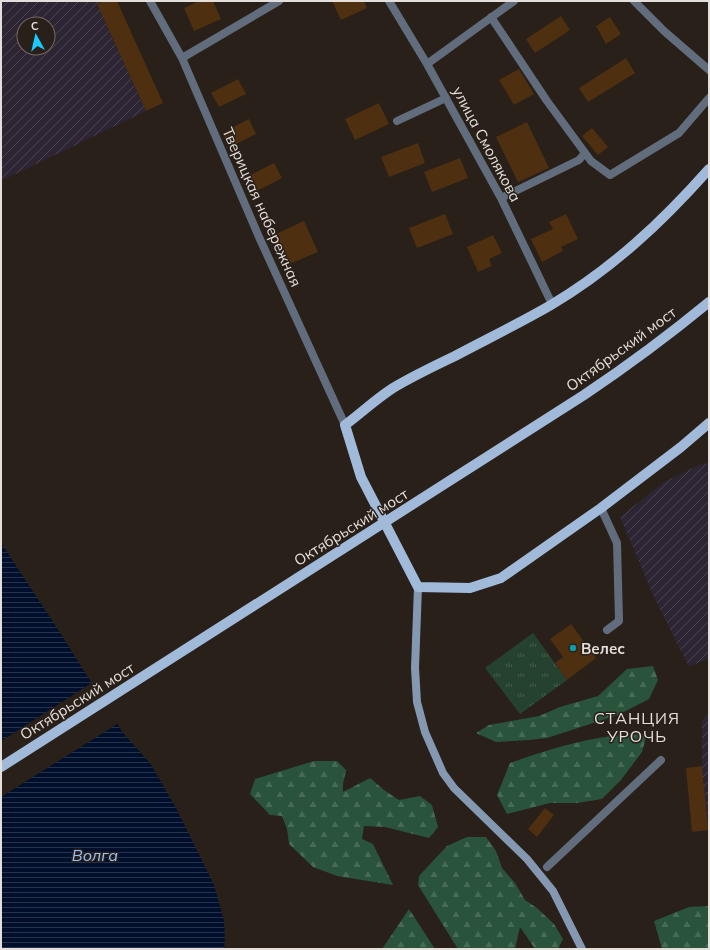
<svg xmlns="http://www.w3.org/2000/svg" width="710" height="950" font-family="Mulish,sans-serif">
<defs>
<pattern id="industrial-furrows" width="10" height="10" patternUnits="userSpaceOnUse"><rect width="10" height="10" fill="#2e2534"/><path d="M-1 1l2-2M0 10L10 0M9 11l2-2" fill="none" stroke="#4c4451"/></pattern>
<pattern id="forest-firs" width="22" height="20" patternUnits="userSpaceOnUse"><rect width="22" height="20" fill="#29533a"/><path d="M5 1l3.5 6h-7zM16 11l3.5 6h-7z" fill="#486b56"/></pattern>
<pattern id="park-tufts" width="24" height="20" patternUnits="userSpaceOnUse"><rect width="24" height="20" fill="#254230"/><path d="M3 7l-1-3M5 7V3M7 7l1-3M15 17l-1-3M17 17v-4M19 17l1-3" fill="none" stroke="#445d4d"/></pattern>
<pattern id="water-rules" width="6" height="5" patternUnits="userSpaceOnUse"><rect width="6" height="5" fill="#000f2b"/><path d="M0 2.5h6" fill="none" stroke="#253249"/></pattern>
</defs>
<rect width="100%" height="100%" fill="#282019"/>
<path fill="url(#industrial-furrows)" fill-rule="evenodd" d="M1,1h102l-6,3 49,107 -145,70zM24,24h24v24h-24z
M709,463v195l-20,9 -36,-72 -33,-78 44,-35 35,-17z
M709,713v118l-1,-1 -6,-64v-46z"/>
<path fill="url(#forest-firs)" d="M653,666l5,14 -9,19 -31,16 -71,23 -17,2 -34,2 -20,-9 13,-8 50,-9 21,-9 38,-11 29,-27z
M647,734l-5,18 -21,28 -19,19 -25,4h-27l-43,11 -10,-19 13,-32c34,-12 68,-23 103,-27 11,-2 23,-1 34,-2z
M314,761h23l9,9 -3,14v8l27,-14 14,12 15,10 21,-4 12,9 6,22 -9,11 -44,-11 -21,-1 -2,13 11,5 20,41 -56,-9 -24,-9 -24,-23 -2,-15 -5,-13 -12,-1 -20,-21 5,-15z
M467,837h19l10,14 6,17 13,15 10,17 12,8 17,16 9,15 -5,10h-23l-15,-22 -5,22h-57l-40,-64 1,-9 28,-30z
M709,906v43h-47l-8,-28 35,-14z
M409,909l26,40h-53z"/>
<path fill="url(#park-tufts)" d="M533,633l34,47 -47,34 -35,-46z"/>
<path fill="url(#water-rules)" d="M1,543l58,88 64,102 27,30 26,45 38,77 10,36 1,17 -1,11h-223z"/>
<path fill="#282019" d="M93,682l26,41 -118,74v-56z"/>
<path fill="#4e2f10" d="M103,1h14l46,102 -17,8 -49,-107z
M199,1h14l8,18 -27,12 -10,-23z
M332,1h32l3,7 -26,12z
M561,16l9,14 -35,23 -9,-14z
M610,17l11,17 -15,10 -10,-18z
M626,58l9,15 -47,29 -9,-14z
M519,69l15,25 -20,11 -15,-25z
M238,79l8,15 -27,13 -8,-14z
M379,103l10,21 -34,16 -10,-21z
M249,119l7,15 -26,13 -8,-14z
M527,122l22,46 -31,14 -22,-45z
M592,128l16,19 -10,8 -16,-19z
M418,143l7,20 -36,14 -8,-20z
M460,158l8,20 -36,14 -8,-20z
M274,163l8,15 -27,14 -8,-15z
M445,214l8,20 -36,14 -8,-20z
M566,214l12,25 -17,8 2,4 -21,11 -11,-23 22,-10 -4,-7z
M304,221l14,31 -31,13 -13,-30z
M493,235l9,18 -13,6 3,7 -14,6 -11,-25z
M571,624l25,34 -29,22 -12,-17 8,-6 -13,-18z
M702,766l6,64 -16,2 -6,-64z
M545,808l9,7 -17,22 -9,-8z"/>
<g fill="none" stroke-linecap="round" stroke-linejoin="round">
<path stroke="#616d7d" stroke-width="8" d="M397,121l49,-23
M601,508l16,35 2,78 -12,9
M547,867l114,-107"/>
<path stroke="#616d7d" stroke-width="8" d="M150,1l32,57 77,179 86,188
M389,1l38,63 74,134 51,106
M634,1l30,30 45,39
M491,17l56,84 44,60 19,14 69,-42 30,-35
M182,58l97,-57
M427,64l87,-63
M501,198l78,-38 6,-7"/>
<path stroke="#8598b1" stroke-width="8" d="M418,587l-3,81 2,34 8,30 18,41 11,15 73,71 26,32 29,58"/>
<path stroke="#a1bada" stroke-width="10" d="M709,169c-47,53 -96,99 -158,136 -31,18 -64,34 -96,51 -21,10 -42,20 -62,32 -17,11 -32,25 -48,37l16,52 57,110 52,1 31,-10 100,-70 80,-61 28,-24
M1,767l583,-372c43,-29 85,-60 125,-93"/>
</g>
<circle fill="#0f9aa8" stroke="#282019" stroke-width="1.5" cx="573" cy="648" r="4"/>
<g text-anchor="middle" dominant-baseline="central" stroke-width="3" stroke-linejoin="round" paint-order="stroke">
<g font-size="15" fill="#e4dfda" stroke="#282019">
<text transform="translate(487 144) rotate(62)">улица Смолякова</text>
<text transform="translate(262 207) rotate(66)">Тверицкая набережная</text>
<text transform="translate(621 349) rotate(-36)">Октябрьский мост</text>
<text transform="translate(351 527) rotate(-32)">Октябрьский мост</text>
<text transform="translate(77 701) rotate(-32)">Октябрьский мост</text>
</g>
<g font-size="15" font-weight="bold" fill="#e4dfda" stroke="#282019" text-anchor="start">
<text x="581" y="648">Велес</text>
</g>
<g font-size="16" letter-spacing="1" fill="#e4dfda" stroke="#282019">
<text x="637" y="718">СТАНЦИЯ<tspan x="637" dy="18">УРОЧЬ</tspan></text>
</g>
<g font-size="16" font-style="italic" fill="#9ac1fa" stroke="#282019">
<text x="95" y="855">Волга</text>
</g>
</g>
<rect width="710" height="950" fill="none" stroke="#e4dfda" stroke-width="4"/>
<g transform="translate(36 36) rotate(352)"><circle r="19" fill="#282019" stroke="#736c66"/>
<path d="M0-3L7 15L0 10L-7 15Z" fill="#1bcafc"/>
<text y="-6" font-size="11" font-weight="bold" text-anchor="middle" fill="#e4dfda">С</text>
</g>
</svg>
